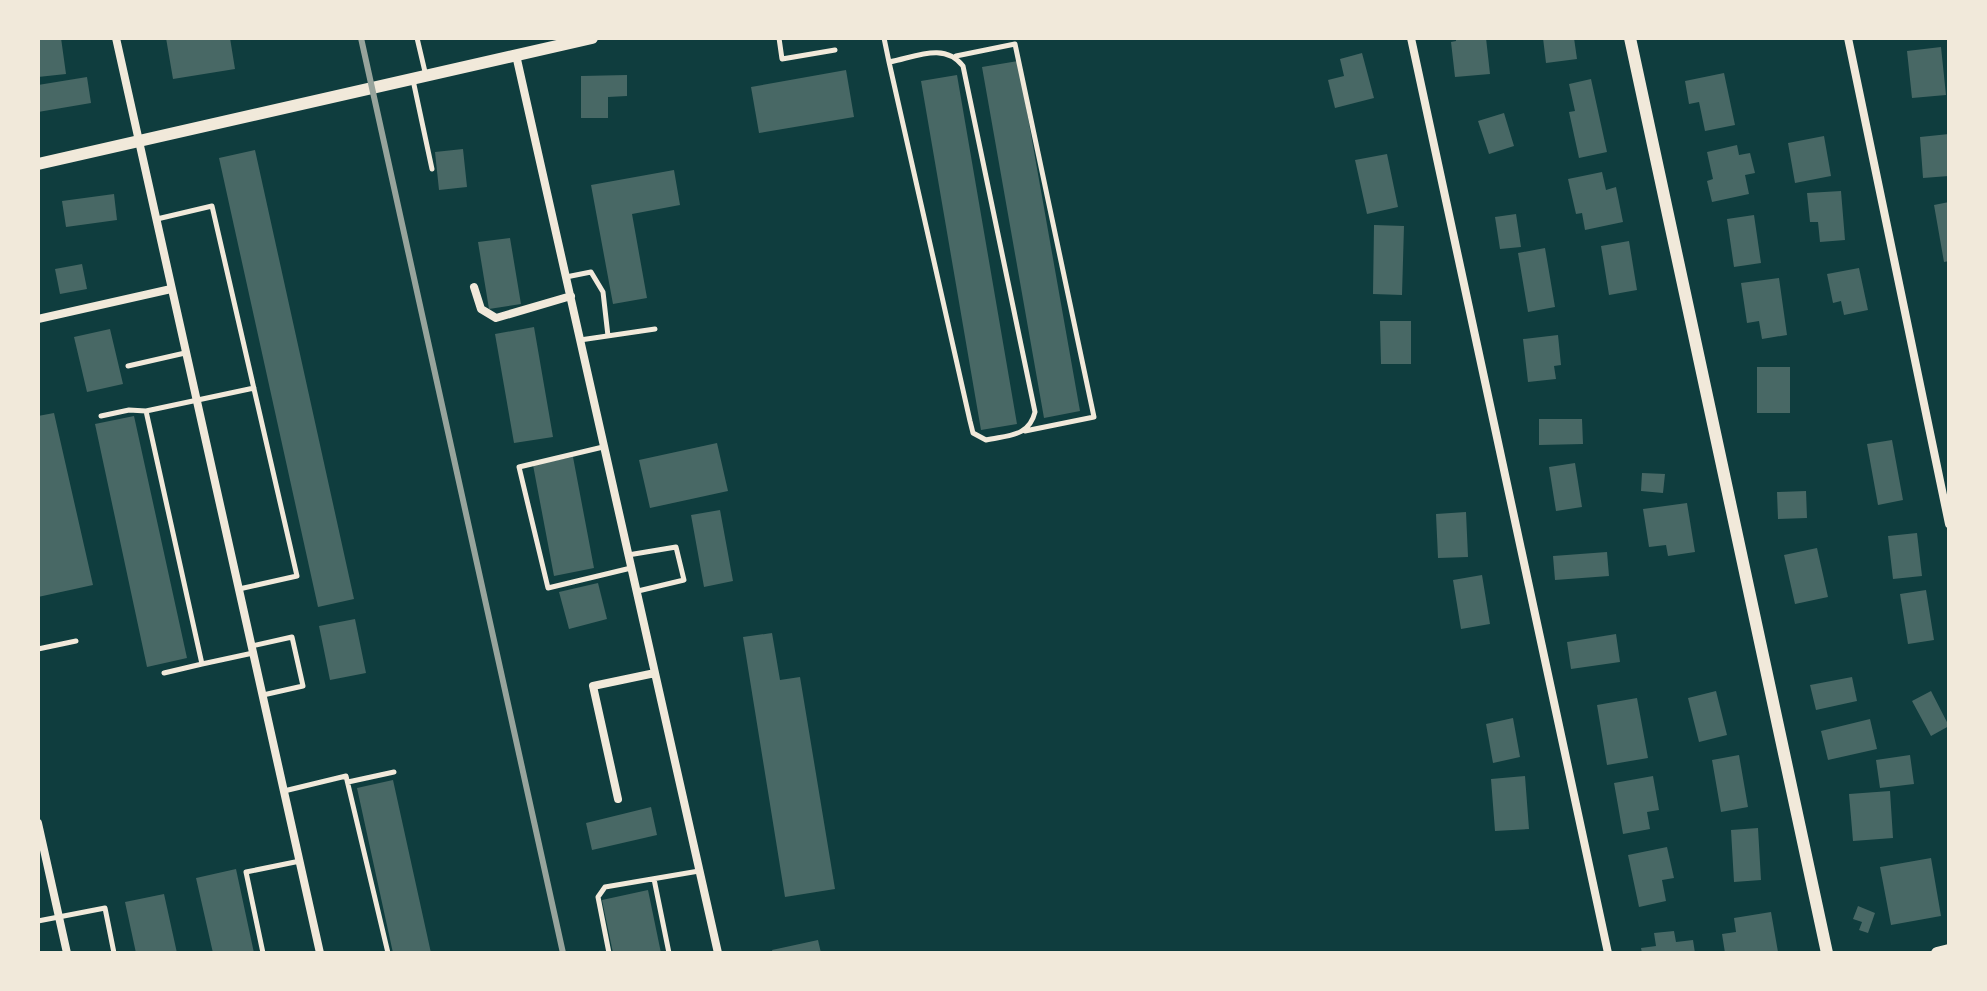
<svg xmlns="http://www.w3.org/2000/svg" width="1987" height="991" font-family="'Crimson Pro',serif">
<rect width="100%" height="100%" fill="#0f3d3e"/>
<path fill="#486865" d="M38,38h23l5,36 -28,3z
M166,38h64l5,31 -62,10z
M1456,38h30l4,36 -35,3 -4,-35 5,-1z
M1543,38h31l3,21 -31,4z
M1941,47l5,48 -34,3 -5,-47z
M1362,53l12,45 -39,10 -7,-28 16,-4 -4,-17z
M1018,61l62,350 -36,7 -62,-351z
M846,70l8,47 -95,16 -8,-46z
M1724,73l11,52 -30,6 -6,-29 -10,2 -4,-23z
M627,75v21l-19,1v21h-27v-42z
M957,75l60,349 -36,6 -60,-349z
M87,77l4,26 -53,9v-27z
M1591,79l16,73 -28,6 -10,-46 6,-1 -6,-27z
M1504,113l10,33 -25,8 -11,-33z
M1949,134v42l-26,2 -3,-41z
M1824,136l7,40 -36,7 -7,-40z
M1737,145l2,10 11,-2 5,20 -10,2 4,19 -37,8 -5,-21 6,-2 -6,-27z
M463,149l4,38 -28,3 -4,-38z
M255,150l99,449 -36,8 -99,-449z
M1387,154l11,53 -31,7 -12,-54z
M674,170l6,35 -48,9 15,84 -34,6 -22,-119z
M1602,172l4,18 10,-3 7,35 -38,8 -3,-17 -6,1 -8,-35z
M1841,191l4,49 -25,2 -2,-20h-8l-3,-29z
M114,194l3,26 -51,7 -4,-26z
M1949,202v59l-5,1 -10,-57z
M1516,214l5,33 -21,2 -5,-32z
M1754,215l7,48 -27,4 -7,-48z
M1374,225l30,1 -2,69 -29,-1z
M510,238l11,66 -32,5 -11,-67z
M1629,241l8,49 -28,5 -8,-49z
M1545,248l10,59 -27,5 -10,-59z
M82,264l5,25 -27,5 -5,-25z
M1859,268l9,42 -24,5 -3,-14 -8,2 -6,-29z
M1779,278l8,57 -25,4 -3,-18 -12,2 -6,-40z
M1380,321h31v43h-30z
M534,327l19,110 -39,6 -19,-109z
M110,329l13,55 -36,8 -13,-55z
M1558,335l3,30 -7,1 2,13 -28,3 -5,-43z
M1757,367h33v46h-33z
M54,413l39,172 -55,12v-181z
M134,416l53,242 -40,9 -52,-243z
M1539,419h43l1,25 -44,1z
M1892,440l11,60 -25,5 -11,-61z
M717,443l11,48 -78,17 -11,-48z
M573,457l21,111 -40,8 -21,-111z
M1575,463l7,44 -26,4 -7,-44z
M1642,473l23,1 -2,19 -22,-2z
M1806,491l1,27 -29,1 -1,-27z
M1687,503l8,49 -27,4 -2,-11 -17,2 -6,-38z
M720,510l13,71 -29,6 -13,-72z
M1466,512l2,45 -30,1 -2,-44z
M1917,533l5,43 -29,3 -5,-43z
M1817,548l11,49 -33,7 -11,-49z
M1607,552l2,24 -54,4 -2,-24z
M1482,575l8,49 -29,5 -8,-49z
M598,583l9,36 -38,10 -10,-37z
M1926,590l8,50 -26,4 -8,-50z
M355,619l11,54 -36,7 -11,-54z
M772,633l8,47 20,-3 35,212 -50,8 -42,-260z
M1616,634l4,28 -49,7 -4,-27z
M1852,677l5,24 -41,9 -6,-25z
M1716,691l11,44 -28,7 -11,-44z
M1931,691l18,35 -18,10 -19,-35z
M1637,698l11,60 -41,7 -10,-60z
M1513,718l7,39 -27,6 -7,-39z
M1870,719l7,30 -49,11 -7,-29z
M1739,755l9,52 -27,5 -9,-52z
M1910,755l4,29 -34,4 -4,-28z
M1525,776l4,53 -34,2 -4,-52z
M1653,776l6,34 -12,2 3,17 -27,5 -9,-51z
M393,780l38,173h-38l-36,-165z
M1890,791l3,47 -40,3 -4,-47z
M651,807l6,28 -65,15 -6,-27z
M1758,828l3,52 -27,2 -3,-52z
M1667,847l7,31 -12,2 4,21 -27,6 -11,-52z
M1931,858l10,58 -50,9 -11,-58z
M236,869l18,84h-41l-17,-75z
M648,890l13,63h-48l-11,-53z
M164,894l13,59h-41l-11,-51z
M1858,906l17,7 -7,20 -9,-3 3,-8 -9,-3z
M1771,912l7,40 -53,1 -3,-19 14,-2 -2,-14z
M1674,931l2,11 17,-2 2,13h-53l-1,-5 15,-2 -2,-13z
M818,940l3,13h-48l-1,-3z"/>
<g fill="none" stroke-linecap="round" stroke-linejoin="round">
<path stroke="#f1e9da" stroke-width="5" d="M417,38l9,38
M779,38l3,21 53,-9
M884,38l5,24 81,359 3,12 13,7c22,-5 43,-3 49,-28l-72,-346c-19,-24 -47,-9 -74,-4
M956,56l59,-12 79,373 -69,14
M413,80l19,89
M157,219l55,-13 85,370 -58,13
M566,277l25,-5 12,20 5,44
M580,340l75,-11
M128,366l57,-13
M101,416l28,-6 17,1
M603,447l-84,20 29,121 83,-20
M628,555l48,-8 8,33 -46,11
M252,646l40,-9 11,49 -40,9
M38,649l38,-8
M253,653l-51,11 -56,-253 108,-23
M164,673l38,-9
M348,782l46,-10
M284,791l62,-15 42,177
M654,879l15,74
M38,921l67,-13 9,45
M263,953l-17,-81 54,-11
M609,953l-11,-56 7,-10 94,-16"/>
<path stroke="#f1e9da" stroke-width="8" d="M116,38l204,915
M1411,38l197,915
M1848,38l101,486
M516,55l202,898
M474,287l7,22 15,9 75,-22
M38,319l133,-30
M618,799l-25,-113 62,-13
M38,823l29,130"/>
<path stroke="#f1e9da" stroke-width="12" d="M1630,38l197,915
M38,164l554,-126
M1937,953l12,-3"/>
<path stroke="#97a49c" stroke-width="6" d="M361,38l202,915"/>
</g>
<rect width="1987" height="991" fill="none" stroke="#f1e9da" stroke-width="80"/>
</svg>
